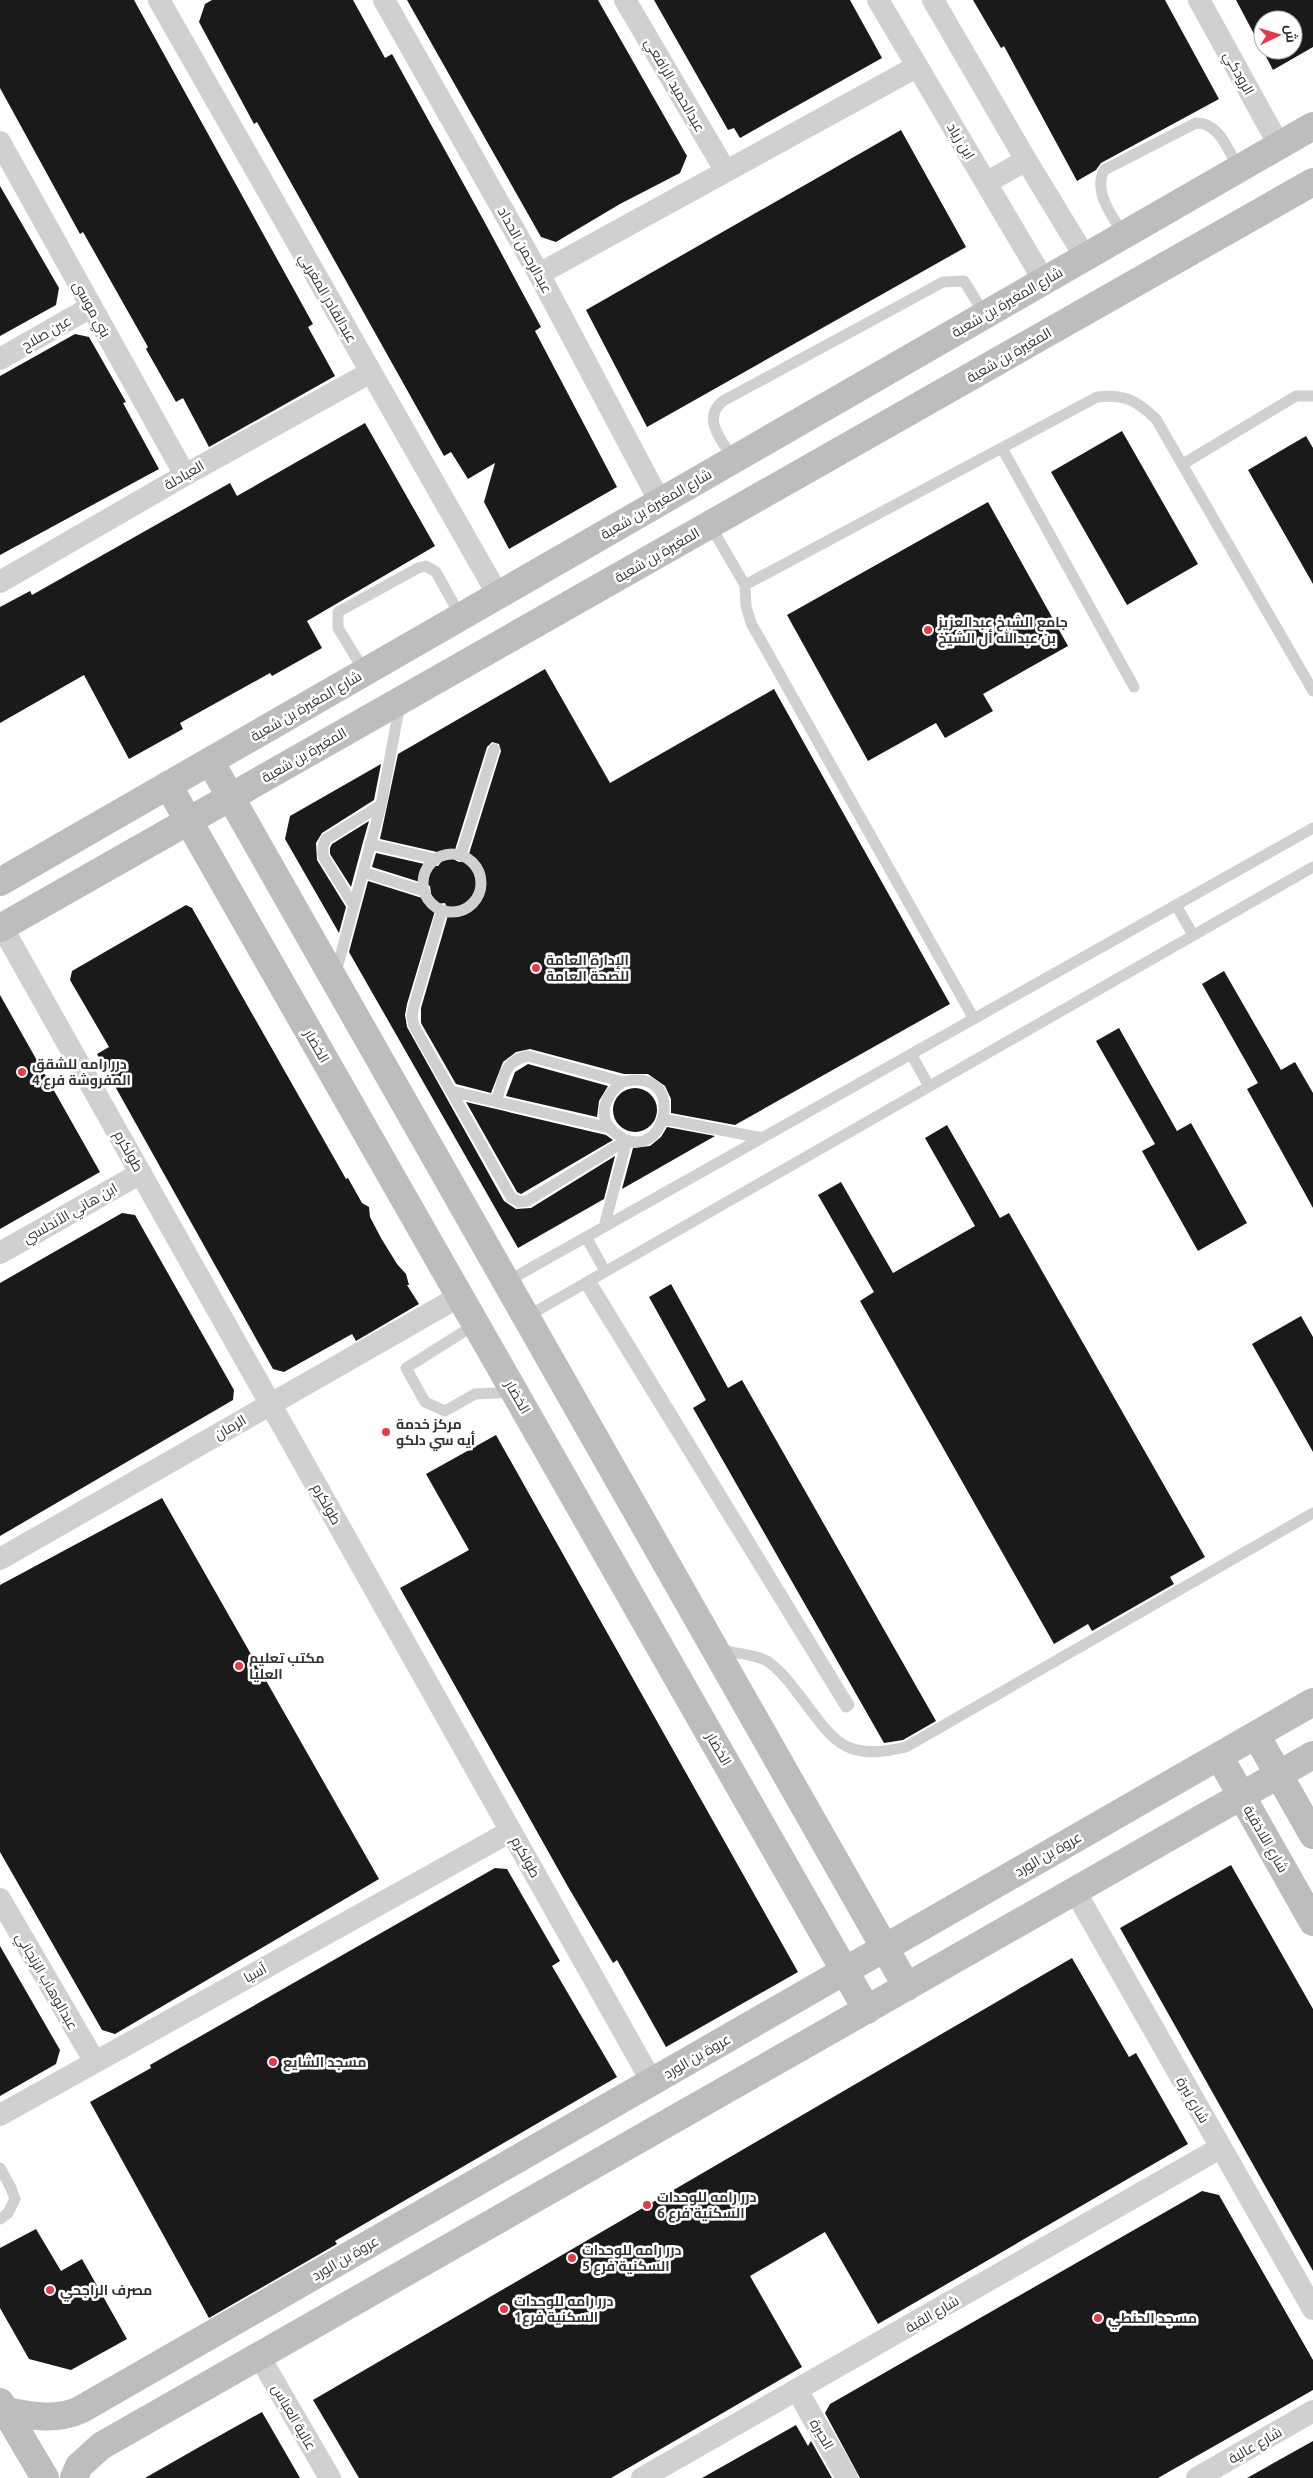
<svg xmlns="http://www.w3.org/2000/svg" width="1313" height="2478" font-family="Ubuntu,Cairo,sans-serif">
<rect width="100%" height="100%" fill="#fff"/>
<path fill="#1a1a1a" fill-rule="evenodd" d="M0,0h134l179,324 -5,3 27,49 -126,71 -26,-49 -7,4 -30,-53 2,-2 -65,-115 -3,2 -80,-146z
M212,0h141l32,58 7,-4 92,167 57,106 -6,4 82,156 -108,62 -25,-47 11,-39 -27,16 -17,-27 -7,4 -187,-334 -3,2 -55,-102 6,-18z
M407,0h191l89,156 -7,17 -60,31 -64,38 -15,-5z
M654,0h196l32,58 -142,80 -6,-10 -6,2z
M973,0h192l54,99 -118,64 -5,7 -19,11 -73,-135 -3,2z
M1236,0h77v47l-40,23zM1263,20h30v30h-30z
M901,130l65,117 -319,180 -61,-117z
M0,186l59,102 -3,17 -56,31z
M75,334l14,3 37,65 -3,1 36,66 -159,86v-179z
M365,423l70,123 -128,75 15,27 -50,28 -2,-3 -90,50 3,6 -54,30 -45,-84 -84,48v-116l30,-16 2,4 198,-112 7,13z
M1122,431l76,133 -71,41 -76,-133z
M1306,436l7,12v136l-65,-114z
M988,502l80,144 -85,48 10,17 -48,27 -9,-15 -68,38 -81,-146z
M545,669l65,114 164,-94 176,315 -215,121 -64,-12v-14l-6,-13 -17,-12h-24l-94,-25 -14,3 -13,10 -12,31 -35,-9 -35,-61v-15l28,-96 -4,-9 -8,1 -30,100 -2,11 2,12 97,174 12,8 15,-1 84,-52 -11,43 -86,49 -169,-296 19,-71 54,17 7,-1 2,-4 -1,-7 -4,-2 -54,-17 4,-14 57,13h5l4,-5v-5l-5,-4 -57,-13 18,-85zM492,742l7,2 2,7 -33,106 -2,4 -7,1 -4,-2 -1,-7 33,-106z
M381,764l-7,36 -52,33 -6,10 1,17 29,47 -7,26 -54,-94 5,-23z
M369,821l-6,21 -12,45 -21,-33v-6l2,-4z
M186,905l6,3 154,271 2,-1 14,25 7,4 1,10 11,21 16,26 9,10 3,11h-2l12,19 -63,37 -4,-7 -68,38 -11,-3 -176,-315 12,-7 -39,-67 2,-9z
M1224,971l57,99 14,-8 18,31v115l-66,-119 11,-6 -56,-99z
M0,995l100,177 -100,57z
M1119,1028l58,103 14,-8 56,100 -49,28 -56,-100 13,-7 -59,-103z
M528,1064l80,22 -9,15 -2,16 -91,-21 9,-24z
M613 1110a22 22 0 1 1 44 0a22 22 0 1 1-44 0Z
M466,1102l140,33 7,5 -92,54 -4,-2z
M947,1125l53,93 9,-5 196,344 -35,20 4,7 -82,47 -4,-7 -34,20 -194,-343 14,-9 -56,-97 23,-13 52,91 82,-47 -50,-88z
M667,1127l48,9 -93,53 11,-41 17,-2 11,-9z
M122,1213l13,2 99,175 -1,10 -233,136v-253z
M671,1284l57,104 14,-8 194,341 -33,19 -19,3 -191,-335 13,-8 -57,-103z
M1301,1316l12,21v115l-61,-108z
M496,1435l302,537 -132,75 -49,-87 -4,3 -46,-78 -167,-297 69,-38 -43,-76z
M162,1498l217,381 -264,155 -13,-4 -102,-178v-267z
M1231,1865l82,144v262l-193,-343z
M495,1868l12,1 53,92 -8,5 65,111 -282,164 2,3 -128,74 -119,-216 61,-34 -1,-3z
M0,1946l60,104 -4,14 -56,32z
M1072,1958l57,99 7,-4 52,91 -310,180 -53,-92 -75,44 52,91 -191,111h-252l-46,-78z
M1202,2191l17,4 94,165v30l-155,88h-298l-35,-65 5,-9z
M36,2229l25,42 21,-12 45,80 -56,31 -42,-11 -29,-51v-60z
M262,2412l38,66h-155l56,-32z
M796,2425l12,21 3,-5 21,37h-130z
M1313,2441v37h-66z"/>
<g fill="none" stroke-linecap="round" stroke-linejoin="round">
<path stroke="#d0d0d0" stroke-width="11" d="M1124,235c-12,-20 -31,-42 -20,-65l92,-47c23,-1 32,28 43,45
M1002,448l132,239
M734,459c-12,-17 -33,-41 -11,-58l220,-119 21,-1 21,34
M1183,464l113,-68h17
M710,525l35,60 352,-188c28,-3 39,3 59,22l157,272
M745,585l1,21 5,17 223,396
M365,672l-27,-44v-16l80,-44 8,-2 10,6 25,45
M370,844l65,15
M423 883a29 29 0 1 1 58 0a29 29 0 1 1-58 0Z
M461,855l33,-106
M363,872l61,19
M1176,905l17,30
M354,906l-31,-50v-10l3,-7 55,-34
M442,910l-28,96 -2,10 2,10 97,171 8,5 8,-1 100,-61
M335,976l46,-171 19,-101
M911,1054l18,32
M451,1091l159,37
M496,1102c8,-22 6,-41 32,-46l95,26c70,-18 40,96 -11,48 -16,-15 -5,-38 11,-48
M664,1119l98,19
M604,1227l23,-87
M586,1237l19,34
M506,1282l807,-454
M585,1283l261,424 3,-2 -259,-425
M526,1317l787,-450
M476,1324l-70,44 19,34 20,9 30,-17 38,-2
M719,1650c14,3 36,4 48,11 12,8 21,19 29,30 37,47 44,72 110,56l407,-234
M0,2168l11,20 4,11 -7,14 -8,6"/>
<path stroke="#d0d0d0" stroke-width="22" d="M159,0l339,595
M384,0l155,274 121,228
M625,0l100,170
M878,0l166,281
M933,0l93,160 59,97
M1199,0l80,145
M0,142l185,333
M986,183l40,-23
M539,274l377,-207
M0,359l91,-52
M0,582l185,-107 186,-103
M2,927l650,1155
M0,1253l141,-80
M0,1559l460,-263
M1075,1891l238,418
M0,1899l95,163
M0,2115l511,-284
M259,2356l71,122
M797,2390l50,88
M642,2478l578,-330
M1197,2478l116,-67"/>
<path stroke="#bdbdbd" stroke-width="28" d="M210,761l697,1226
M168,785l699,1225
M0,882l1313,-756
M0,928l1313,-746
M1256,1735l57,100
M1219,1756l94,166
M0,2402l45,76
M6,2411c26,5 49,10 74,-1l1233,-708
M74,2478l5,-12 22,-20 1212,-691"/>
</g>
<g fill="#e63946" stroke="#fff" stroke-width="2">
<circle cx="928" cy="630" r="5"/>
<circle cx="536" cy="968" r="5"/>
<circle cx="22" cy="1072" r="5"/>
<circle cx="386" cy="1432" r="5"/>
<circle cx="239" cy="1666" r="5"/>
<circle cx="273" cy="2062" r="5"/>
<circle cx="647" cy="2205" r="5"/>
<circle cx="572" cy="2258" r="5"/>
<circle cx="50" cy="2290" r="5"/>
<circle cx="504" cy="2309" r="5"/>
<circle cx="1098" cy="2318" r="5"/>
</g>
<g text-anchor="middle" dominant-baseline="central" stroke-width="5" stroke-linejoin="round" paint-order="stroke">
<g font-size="14" fill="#333" stroke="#fff">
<text transform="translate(1239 73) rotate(61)">الرودكي</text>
<text transform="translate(675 85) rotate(60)">عبدالحميد الرافعي</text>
<text transform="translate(961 141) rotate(59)">ابن زياد</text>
<text transform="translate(525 250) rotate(61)">عبدالرحمن الحداد</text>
<text transform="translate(328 298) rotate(60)">عبدالقادر المغربي</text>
<text transform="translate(1007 302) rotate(-30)">شارع المغيرة بن شعبة</text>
<text transform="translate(92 309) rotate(61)">بني موسى</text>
<text transform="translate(46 333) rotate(-30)">عين صلاح</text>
<text transform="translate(1009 355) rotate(-30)">المغيرة بن شعبة</text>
<text transform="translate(184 475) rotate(-30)">العبادلة</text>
<text transform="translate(656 504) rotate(-30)">شارع المغيرة بن شعبة</text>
<text transform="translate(657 555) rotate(-30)">المغيرة بن شعبة</text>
<text transform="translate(306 706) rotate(-30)">شارع المغيرة بن شعبة</text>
<text transform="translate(304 755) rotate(-30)">المغيرة بن شعبة</text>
<text transform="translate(317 1046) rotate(60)">الخضار</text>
<text transform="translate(129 1151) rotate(61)">طولكرم</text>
<text transform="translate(70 1213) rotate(-30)">ابن هاني الأندلسي</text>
<text transform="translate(518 1397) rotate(60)">الخضار</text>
<text transform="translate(230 1427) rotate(-30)">الرمان</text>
<text transform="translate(327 1504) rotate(61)">طولكرم</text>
<text transform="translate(719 1749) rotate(60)">الخضار</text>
<text transform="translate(1266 1839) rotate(60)">شارع اللاذقية</text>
<text transform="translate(1048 1854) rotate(-30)">عروة بن الورد</text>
<text transform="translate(526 1857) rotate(61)">طولكرم</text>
<text transform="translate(255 1973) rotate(-29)">آسيا</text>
<text transform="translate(47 1981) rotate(60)">عبدالوهاب الزنجاني</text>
<text transform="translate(697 2056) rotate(-30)">عروة بن الورد</text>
<text transform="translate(1193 2100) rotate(60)">شارع نبرة</text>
<text transform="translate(345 2258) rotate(-30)">عروة بن الورد</text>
<text transform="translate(932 2314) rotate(-30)">شارع القبة</text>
<text transform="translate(294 2417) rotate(60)">عالية العباس</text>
<text transform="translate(822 2434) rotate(60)">الحيرة</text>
<text transform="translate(1255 2445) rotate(-30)">شارع عالية</text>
</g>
<g font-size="14" font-weight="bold" fill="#333" stroke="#fff" text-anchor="start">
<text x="938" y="622">جامع الشيخ عبدالعزيز<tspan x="938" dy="16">بن عبدالله أل الشيخ</tspan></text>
<text x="546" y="960">الإدارة العامة<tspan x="546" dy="16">للصحة العامة</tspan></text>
<text x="32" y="1064">درر رامه للشقق<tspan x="32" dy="16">المفروشة فرع 4</tspan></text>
<text x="396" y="1424">مركز خدمة<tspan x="396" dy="16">أيه سي دلكو</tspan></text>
<text x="249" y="1658">مكتب تعليم<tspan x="249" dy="16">العليا</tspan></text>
<text x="283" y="2062">مسجد الشايع</text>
<text x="657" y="2197">درر رامه للوحدات<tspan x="657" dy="16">السكنية فرع 6</tspan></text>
<text x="582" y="2250">درر رامه للوحدات<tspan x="582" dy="16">السكنية فرع 5</tspan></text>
<text x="60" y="2290">مصرف الراجحي</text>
<text x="514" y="2301">درر رامه للوحدات<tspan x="514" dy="16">السكنية فرع1</tspan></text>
<text x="1108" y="2318">مسجد الحنطي</text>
</g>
</g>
<g transform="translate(1278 35) rotate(85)"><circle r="24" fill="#ffffff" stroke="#adadad"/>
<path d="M0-4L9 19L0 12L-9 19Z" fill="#e63946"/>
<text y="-8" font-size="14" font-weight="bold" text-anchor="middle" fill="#333333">ش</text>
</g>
</svg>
